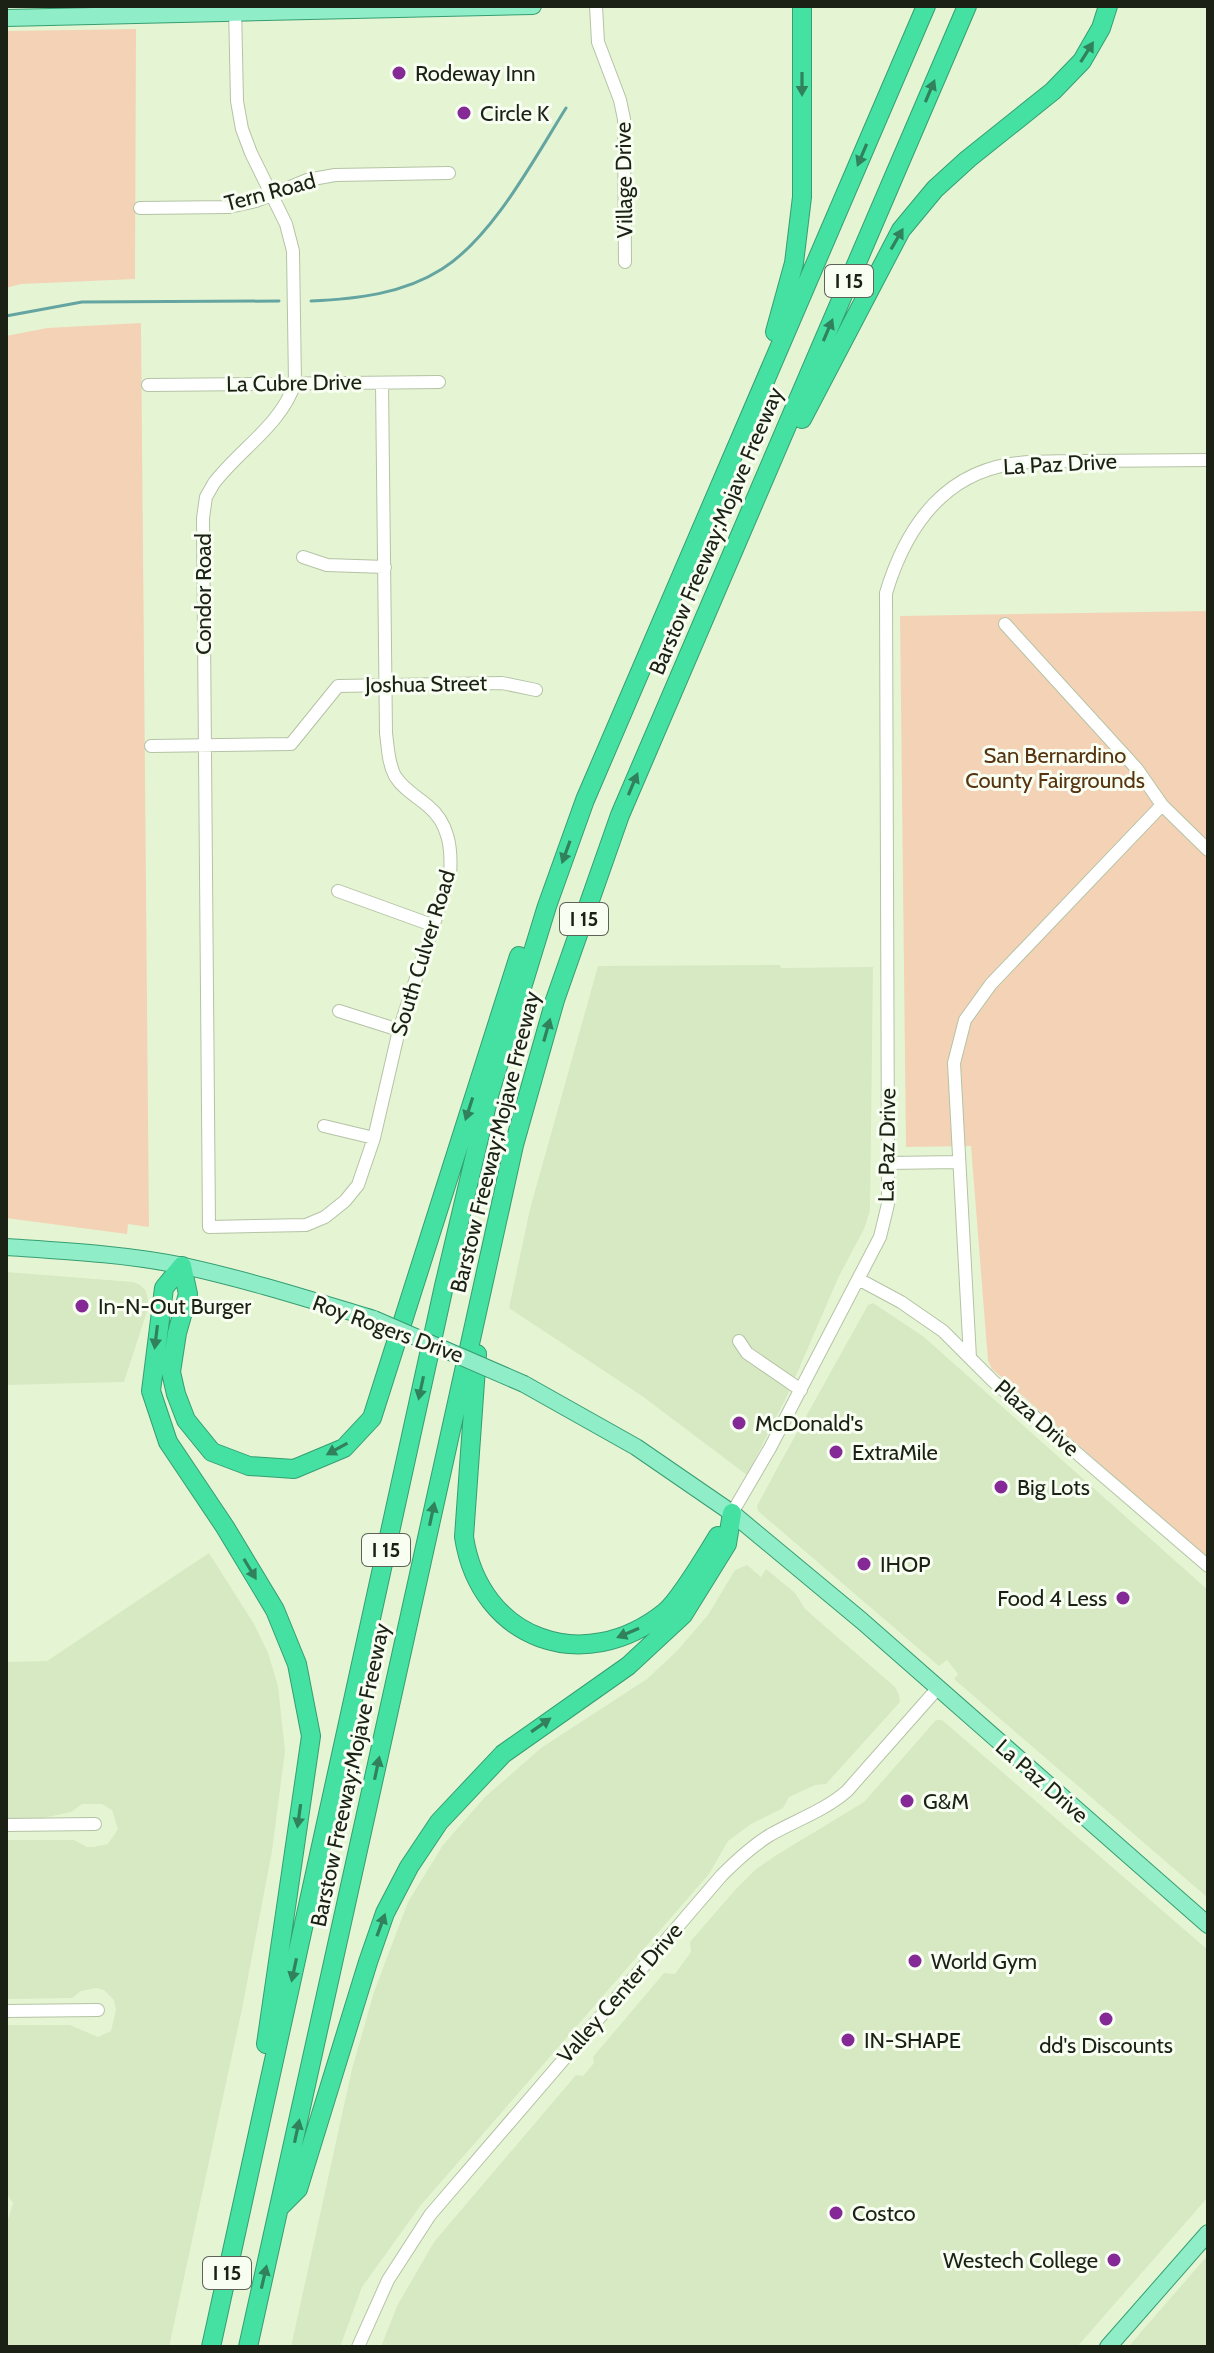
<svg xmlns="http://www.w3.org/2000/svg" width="1214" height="2353" font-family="Cabin,sans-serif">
<rect width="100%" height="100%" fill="#e5f5d4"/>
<path fill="#d6e9c2" d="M780,965l1,3 92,-1 -3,244 -6,18 -25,47 -51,118 -41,81 -105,-79 -133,-88 21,-99 68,-243z
M6,1272l127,10 7,3 6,6 3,14 -25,77 -118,3z
M873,1303l51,34 284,253v308l-254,-219 4,-5 -11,-14 -8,6 -181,-155 -1,-5 22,-41 89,-160z
M209,1553l45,71 14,29 10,33 7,65 -13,100 -30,158 -73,338h-163v-121l7,-23 -7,-10v-168h64l28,12 13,-6 5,-21 -2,-10 -10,-10 -8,-2 -15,3 -9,7 -66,1v-159h68l13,7h6l15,-3 10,-15 -6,-19 -10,-6h-20l-11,8 -42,9 -23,1v-160l41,-1z
M747,1565l14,12 5,-8 29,24 10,16 90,78 4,8 1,7 -74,82 -11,1 -26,12 -6,11 -32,16 -23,17 -19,33 -288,331 -59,82 -22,60h-49l61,-278 22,-77 34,-90 35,-57 42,-48 56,-49 106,-69 30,-28 31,-36 27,-45z
M936,1720h6l266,230v247l-131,150h-696l16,-41 37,-64 142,-167 7,1 11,-13 -1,-6 71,-84 11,1 16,-22 -1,-10 45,-52 20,-20 20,-14 89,-54z
M1208,2255v92h-80z"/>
<path fill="#f4d2b6" d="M136,29l-1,250 -114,5 -15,4v-257z
M141,323l8,904 -21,-3 -1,10 -121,-16v-882l41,-8z
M1208,611v948l-216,-190 -4,-8 -17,-215 -65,1 -6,-531z"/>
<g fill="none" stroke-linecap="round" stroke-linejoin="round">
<path stroke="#64a5a1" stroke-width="3" d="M311,301c45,-2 92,-7 131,-32 51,-32 92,-110 124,-161
M6,316l76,-14 197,-1"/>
<g stroke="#b4c3a4" stroke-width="14">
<path id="minor" d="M235,6l2,95 5,28 9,24 35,71 7,27 2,132c-14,42 -55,66 -81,100l-8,14 -3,21 6,709 97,-2 19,-8 20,-16 13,-16 16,-47 25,-108 51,-155c2,-26 -1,-52 -22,-69 -12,-10 -25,-17 -33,-30 -7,-13 -7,-29 -9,-43l-4,-350
M596,6l2,36 22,58 4,19 1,143
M140,208l89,-1 27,-6 51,-21 28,-5 114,-2
M148,385l291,-3
M303,557l24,8 58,2
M1005,624l132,145 25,36 46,45
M151,746l140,-2 47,-58 164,-3 34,7
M338,891l94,34
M339,1011l60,19
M324,1126l50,12
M888,1163l71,-1
M860,1280l41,22 42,29 50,50 215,185
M739,1341l8,12 54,37
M970,1358l-16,-295 11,-43 26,-36 171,-179
M732,1513l38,-65 110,-211 8,-33v-41l-2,-570c19,-63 55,-118 125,-129 24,-4 49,-2 74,-3 41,0 82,-1 123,-1
M6,1825l89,-1
M6,2011l92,-1
M358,2347l30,-67 42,-65 292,-340c15,-15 30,-29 48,-40 26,-15 54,-24 77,-44l90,-102"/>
</g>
<g stroke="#369e71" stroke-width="18">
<path id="major" d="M6,18l527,-12
M6,1247c59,4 119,7 178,19 64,14 127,34 190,53
M524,1384l112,63 96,66 130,108 346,304
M1108,2347l100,-114"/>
</g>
<g stroke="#369e71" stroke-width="20">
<path id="highway" d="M775,332l19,-69 8,-66v-191
M802,419l99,-189 34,-41 33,-30 85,-68 29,-30 19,-33 7,-22
M182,1266l-18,22 -13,103 17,51 57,85 50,83 22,54 14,72 -45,308
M182,1266l6,28 -11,39 -6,39 5,22 10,26 26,32 37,14 45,3 50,-21 28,-30 147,-462
M477,1354l-13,183c16,103 120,140 201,75 14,-11 42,-58 53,-76
M280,2207l18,-18 70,-227 17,-49 24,-46 30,-45 64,-68 125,-88 55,-51 44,-71 5,-31
M211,2347l233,-1061 46,-194 57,-186 38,-106 341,-794
M248,2347l266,-1202 41,-145 65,-185 347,-809"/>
</g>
<use href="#minor" stroke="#fff" stroke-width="12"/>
<use href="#major" stroke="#8fedc7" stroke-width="16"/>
<use href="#highway" stroke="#44e1a2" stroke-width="18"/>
<g stroke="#369e71" stroke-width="18" stroke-linecap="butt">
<path id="major-bridge" d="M374,1319l150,65"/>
</g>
<use href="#major-bridge" stroke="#8fedc7" stroke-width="16"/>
</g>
<defs><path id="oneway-solid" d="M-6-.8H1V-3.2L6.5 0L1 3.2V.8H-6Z" transform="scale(2)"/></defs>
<g fill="#30815c">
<use href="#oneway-solid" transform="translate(1087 52) rotate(-58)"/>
<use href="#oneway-solid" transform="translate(802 84) rotate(90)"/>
<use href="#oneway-solid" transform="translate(930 91) rotate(-67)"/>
<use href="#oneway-solid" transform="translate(862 155) rotate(113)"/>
<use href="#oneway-solid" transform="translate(897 239) rotate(-60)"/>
<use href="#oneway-solid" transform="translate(828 330) rotate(-67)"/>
<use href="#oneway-solid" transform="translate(633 784) rotate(-67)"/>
<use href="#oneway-solid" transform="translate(566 852) rotate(110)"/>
<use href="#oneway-solid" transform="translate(547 1030) rotate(-74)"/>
<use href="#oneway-solid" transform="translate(469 1109) rotate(108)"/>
<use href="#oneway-solid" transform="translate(156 1337) rotate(97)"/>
<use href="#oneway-solid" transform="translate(421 1388) rotate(102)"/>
<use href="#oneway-solid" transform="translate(337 1449) rotate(151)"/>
<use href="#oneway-solid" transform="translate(432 1514) rotate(-78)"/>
<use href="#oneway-solid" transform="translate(250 1569) rotate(59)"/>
<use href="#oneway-solid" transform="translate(628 1633) rotate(157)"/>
<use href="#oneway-solid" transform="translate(541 1725) rotate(-35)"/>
<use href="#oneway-solid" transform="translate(377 1768) rotate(-78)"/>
<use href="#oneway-solid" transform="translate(299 1816) rotate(98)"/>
<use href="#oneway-solid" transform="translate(381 1925) rotate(-70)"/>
<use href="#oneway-solid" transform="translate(294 1970) rotate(102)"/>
<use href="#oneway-solid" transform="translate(297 2131) rotate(-78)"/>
<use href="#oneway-solid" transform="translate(264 2277) rotate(-77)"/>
</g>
<g fill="#842996" stroke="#f8fef1" stroke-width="3">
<circle cx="399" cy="73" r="8"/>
<circle cx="464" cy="113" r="8"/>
<circle cx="82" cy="1306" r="8"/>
<circle cx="739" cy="1423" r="8"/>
<circle cx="836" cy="1452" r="8"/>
<circle cx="1001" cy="1487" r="8"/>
<circle cx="864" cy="1564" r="8"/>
<circle cx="1123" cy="1598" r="8"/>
<circle cx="907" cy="1801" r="8"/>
<circle cx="915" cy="1961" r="8"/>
<circle cx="1106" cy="2019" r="8"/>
<circle cx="848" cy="2040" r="8"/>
<circle cx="836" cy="2213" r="8"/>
<circle cx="1114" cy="2260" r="8"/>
</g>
<g text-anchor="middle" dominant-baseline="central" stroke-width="6" stroke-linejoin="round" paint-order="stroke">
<g fill="#f8fef1" stroke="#5d6357" stroke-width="2">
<rect x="825" y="265" width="48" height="32" rx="6"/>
<rect x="560" y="903" width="48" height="32" rx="6"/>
<rect x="362" y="1534" width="48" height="32" rx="6"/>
<rect x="203" y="2257" width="48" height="32" rx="6"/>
</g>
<g font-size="20" font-weight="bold" fill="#1b2115">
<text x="849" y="281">I 15</text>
<text x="584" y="919">I 15</text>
<text x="386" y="1550">I 15</text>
<text x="227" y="2273">I 15</text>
</g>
<g font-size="22" fill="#1b2115" stroke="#f8fef1" text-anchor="start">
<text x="415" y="73">Rodeway Inn</text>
<text x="480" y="113">Circle K</text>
<text x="98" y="1306">In-N-Out Burger</text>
<text x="755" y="1423">McDonald's</text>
<text x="852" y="1452">ExtraMile</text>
<text x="1017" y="1487">Big Lots</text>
<text x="880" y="1564">IHOP</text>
<text x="1107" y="1598" text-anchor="end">Food 4 Less</text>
<text x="923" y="1801">G&amp;M</text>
<text x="931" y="1961">World Gym</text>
<text x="864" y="2040">IN-SHAPE</text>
<text x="1106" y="2045" text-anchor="middle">dd's Discounts</text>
<text x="852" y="2213">Costco</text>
<text x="1098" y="2260" text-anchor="end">Westech College</text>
</g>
<g font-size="22" fill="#1b2115" stroke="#f8fef1">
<text transform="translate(624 180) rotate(-91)">Village Drive</text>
<text transform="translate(270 192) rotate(-15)">Tern Road</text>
<text transform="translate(294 383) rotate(-1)">La Cubre Drive</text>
<text transform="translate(1060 464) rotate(-3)">La Paz Drive</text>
<text transform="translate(716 531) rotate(-67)">Barstow Freeway;Mojave Freeway</text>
<text transform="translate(203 594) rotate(-90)">Condor Road</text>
<text transform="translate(426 684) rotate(-1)">Joshua Street</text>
<text transform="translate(423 953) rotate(-73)">South Culver Road</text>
<text transform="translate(495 1142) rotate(-76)">Barstow Freeway;Mojave Freeway</text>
<text transform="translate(887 1145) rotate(-89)">La Paz Drive</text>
<text transform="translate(388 1329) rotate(20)">Roy Rogers Drive</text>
<text transform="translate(1037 1418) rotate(41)">Plaza Drive</text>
<text transform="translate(350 1775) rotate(-78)">Barstow Freeway;Mojave Freeway</text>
<text transform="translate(1042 1781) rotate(41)">La Paz Drive</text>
<text transform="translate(620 1993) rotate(-49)">Valley Center Drive</text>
</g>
<g font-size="22" fill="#573310" stroke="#f8fef1">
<text x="1055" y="755">San Bernardino<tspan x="1055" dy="25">County Fairgrounds</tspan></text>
</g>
</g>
<rect width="1214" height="2353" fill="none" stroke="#1b2115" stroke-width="16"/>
</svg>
